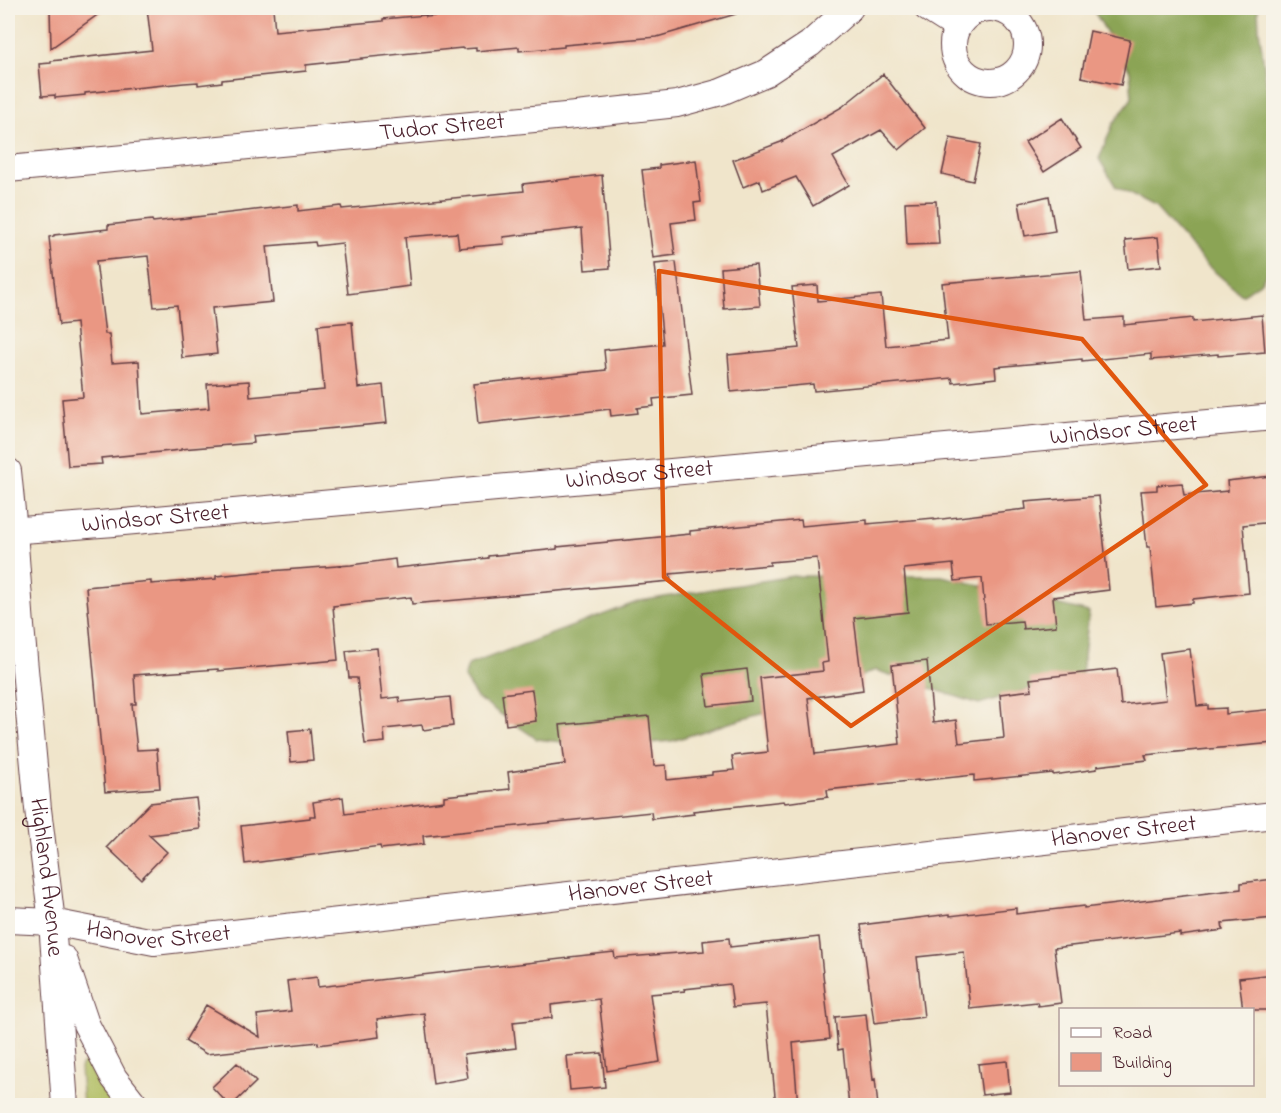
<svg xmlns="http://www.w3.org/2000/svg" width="1281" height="1113" font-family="'Indie Flower',sans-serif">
<rect width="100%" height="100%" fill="#f7f3e8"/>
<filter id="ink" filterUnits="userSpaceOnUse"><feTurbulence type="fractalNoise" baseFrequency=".0167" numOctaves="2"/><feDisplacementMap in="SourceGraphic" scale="12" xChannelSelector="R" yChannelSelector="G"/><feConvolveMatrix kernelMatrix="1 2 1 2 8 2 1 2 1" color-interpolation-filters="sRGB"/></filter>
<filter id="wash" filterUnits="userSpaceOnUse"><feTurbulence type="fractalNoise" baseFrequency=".008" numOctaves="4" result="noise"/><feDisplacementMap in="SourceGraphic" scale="24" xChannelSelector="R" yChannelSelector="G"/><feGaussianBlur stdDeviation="1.35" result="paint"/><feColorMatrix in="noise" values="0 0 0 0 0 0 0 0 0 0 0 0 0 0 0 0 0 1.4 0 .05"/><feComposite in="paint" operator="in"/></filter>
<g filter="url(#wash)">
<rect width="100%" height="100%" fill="#f0e5cb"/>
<path fill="#afbc5e" stroke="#7c6e44" stroke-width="1.5" d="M85,1062l5,2 30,41h-37l-3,-37 2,-4z"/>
<path fill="#8ba455" stroke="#6a6240" stroke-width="1.5" d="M1092,8h166l1,21 15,109 -1,126 -13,19 -18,12 -34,-29 -53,-59 -39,-20 -17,-28 14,-35 19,-26 -2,-27z
M793,576h149l147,36 -7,61 -103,31 -104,-34 -69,32 -77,21 -57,18 -70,6 -65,-8 -60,-41 -13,-20 4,-13 172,-64z"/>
<g id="blocks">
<path fill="#ea9783" d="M50,8h57l-56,40z
M147,8h126l2,23 108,-10v-2l43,-4v2l98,-9h211l1,6 -79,23 -93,8v2l-45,4v-4l-43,4v-3l-13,1 -1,-1 -101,10 1,1 -56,6v6l-84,9v2l-24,3v-3l-14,1 -99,10v2l-30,3v-3l-13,1 -3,-32 12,-1v-2l101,-11z
M1090,31l40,9 -9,45 -40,-8z
M883,74l42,54 -26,22 -18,-20 -48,27 16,28 -36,21 -17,-29 -33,13 -3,-10 -17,7 -10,-27 48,-18 61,-35z
M1062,118l19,30 -37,24 -19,-30z
M950,138l31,6 -8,37 -31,-7z
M696,160l5,42 -7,1 2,17 -25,3 4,32 -22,3 -11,-88 17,-2v-3z
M602,175l8,93 -25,2 -3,-42 -79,9 1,7 -45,4 -2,-15 -52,4 5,49 -62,8 -6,-51 -26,3 -1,-4 -48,4 6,56 -61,6 5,46 -35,4 -5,-53 -23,2 -6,-51 -52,5 9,73h4l3,29 27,-2 3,53 67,-6 -2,-24 42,-3 1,16 74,-7 -6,-65 34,-3 6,66 25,-3 4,38 -134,13 1,7 -73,6v1l-80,8 1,6 -34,2 -6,-67 21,-2 -7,-74 -17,2 -10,-88 5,-1v-1l54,-6v-4l44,-5 1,2 145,-17v6l43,-5 1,3 182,-18 -1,-7z
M1049,196l6,35 -30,5 -6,-33z
M936,201l3,43 -32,1 -2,-43z
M1158,237l3,29 -33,3 -3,-29z
M676,262l16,133 -39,4 1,7 -17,2 1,5 -27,3 -1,-7 -132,15 -4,-40 132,-14 -2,-20 59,-6 -8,-80z
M756,265l4,41 -36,3 -3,-41z
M1081,271l5,49 38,-3v8l69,-7v4l69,-7 3,37 -47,4v-2l-67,6v-6l-69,7v-2l-87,8 1,11 -43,5 -1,-5 -138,13 -1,-7 -82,8 -3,-37 71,-7 -7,-61 25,-2 1,16 63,-6 5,51 62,-6 -6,-57z
M1271,476l3,46 -31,3 6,68 -56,6v4l-37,4 -6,-60h-3l-6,-56 16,-1v-5l25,-2 2,12 44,-4 -1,-10z
M1099,496l10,94 -56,7 3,29 -33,3 -1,-8 -36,3 -4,-46 -27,3 -2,-17 -49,5 4,43 -54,6 9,72 -55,8 7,56 85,-10 -8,-79 35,-4 6,62 23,-3 3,23 45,-5 -4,-44 32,-4 -2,-11 87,-10 4,36 45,-5 -6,-47 30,-4 7,57 11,-1v4l18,-1v6l48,-5v34l-129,12 2,5 -50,6v3l-44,6v-2l-79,8v-6l-56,6v-1l-91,10 1,7 -43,6 -1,-2 -91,10 1,3 -42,5 -1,-7 -228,24 1,8 -43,5 -1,-3 -135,18 -4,-38 69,-8v-2h5l-2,-14 30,-5 2,17 99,-13v-5l66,-7 -2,-17 57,-8 -5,-39 89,-9 5,50 12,-1 1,15 45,-5v-3l22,-2 -2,-14 36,-4 -8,-74 63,-7 -1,-8 6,-1 -11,-104 -47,4v3l-100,9 1,7 -259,23 -1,-7 -78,9 5,54 -120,11v-2l-84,6 2,29h-4l5,46 20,-1 3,39 -55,4 -19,-205 65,-6v3l65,-5v-3l40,-4 95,-7 44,-6 1,9 92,-10v-2l69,-7v-2l133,-13v-3l111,-11 1,6 65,-6v4l67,-6v2l92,-11 -1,-7z
M377,648l5,51 17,-2 1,5 50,-5 3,29 -30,4 -1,-5 -38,4 1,13 -20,2 -8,-66h-8l-3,-27z
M747,669l4,32 -43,5 -4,-32z
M532,690l4,31 -30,4 -4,-31z
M310,729l3,31 -22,2 -3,-31z
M196,798l4,31 -51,6 18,17 -26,27 -34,-32 43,-44z
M1274,879v39l-52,5 1,7 -43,6v-3l-126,15 7,55 -23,3 -1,-4 -67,7 -6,-57 -47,5 7,60 -50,6 -13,-98 89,-11v2l66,-8v6l68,-8v2l157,-19v-6z
M819,937l11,102 -37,4 5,63h-22l-10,-102 -33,3 -3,-23 -46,5 1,2 -35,3 10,68 -53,9 -8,-72 -48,6 1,13 -39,4 3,26 -52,6 4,24 -35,6 -9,-71 -47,6 2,18 -61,8v-3l-112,12 -21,-13 21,-36 54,32 -3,-22 34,-4 -4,-30 30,-4 1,10 252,-29 -1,-1 45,-5 1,6 89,-7 -1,-10 26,-3 1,9z
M1274,974v36h-31l-4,-32z
M866,1014l7,66 2,-1 3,27h-29l-6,-57 -5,1 -3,-33z
M602,1053l3,34 -35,3 -3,-34z
M1007,1061l3,31 -28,3 -4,-31z
M237,1063l19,19 -25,24h-1l-18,-19z"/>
</g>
</g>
<g filter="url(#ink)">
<use href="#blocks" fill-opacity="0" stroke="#633d43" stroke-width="1.5"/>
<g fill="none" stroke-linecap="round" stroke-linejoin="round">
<g stroke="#633d43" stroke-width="28">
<g id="minor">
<circle cx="990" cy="45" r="37"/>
<path d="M927,8l30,19"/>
<path id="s1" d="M8,169l568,-54 101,-11 44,-12 45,-19 44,-29 40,-36"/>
<path id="s2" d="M8,471l6,60 7,95 17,183 14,113 13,184"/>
<path id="s3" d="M8,531c42,-3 84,-6 127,-10 379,-35 759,-68 1139,-104"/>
<path id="s4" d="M8,920l44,2 102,20 1120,-127"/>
<path d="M64,959l22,65 28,54 22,28"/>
</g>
</g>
<use href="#minor" stroke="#fff" stroke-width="26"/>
</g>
</g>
<path fill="none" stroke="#e0560e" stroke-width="4.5" stroke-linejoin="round" d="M659,271l423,68 124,146 -355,241 -187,-149z"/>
<g text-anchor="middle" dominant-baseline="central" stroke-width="4.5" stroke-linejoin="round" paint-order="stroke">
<g font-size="24" fill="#4a1f2b" stroke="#f7f3e8">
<text stroke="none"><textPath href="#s1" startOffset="436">Tudor Street</textPath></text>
<text stroke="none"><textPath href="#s3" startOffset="1120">Windsor Street</textPath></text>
<text stroke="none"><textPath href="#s3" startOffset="634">Windsor Street</textPath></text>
<text stroke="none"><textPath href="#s3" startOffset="148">Windsor Street</textPath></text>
<text stroke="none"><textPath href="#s4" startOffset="1124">Hanover Street</textPath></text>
<text stroke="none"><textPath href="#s2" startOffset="408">Highland Avenue</textPath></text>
<text stroke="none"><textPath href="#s4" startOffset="638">Hanover Street</textPath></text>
<text stroke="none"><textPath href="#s4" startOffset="152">Hanover Street</textPath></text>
</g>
</g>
<rect width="1281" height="1113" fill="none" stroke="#f7f3e8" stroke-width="30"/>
<rect x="1059" y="1008" width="195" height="78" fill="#f7f3e8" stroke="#b29e9c" stroke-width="1.5"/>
<rect x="1071" y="1028" width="30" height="9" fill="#ffffff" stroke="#b29e9c" stroke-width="1.5"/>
<text x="1113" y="1038" font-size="18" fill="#4a1f2b">Road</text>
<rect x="1071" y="1053" width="30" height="18" fill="#ea9783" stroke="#b29e9c" stroke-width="1.5"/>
<text x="1113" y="1068" font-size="18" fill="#4a1f2b">Building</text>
</svg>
